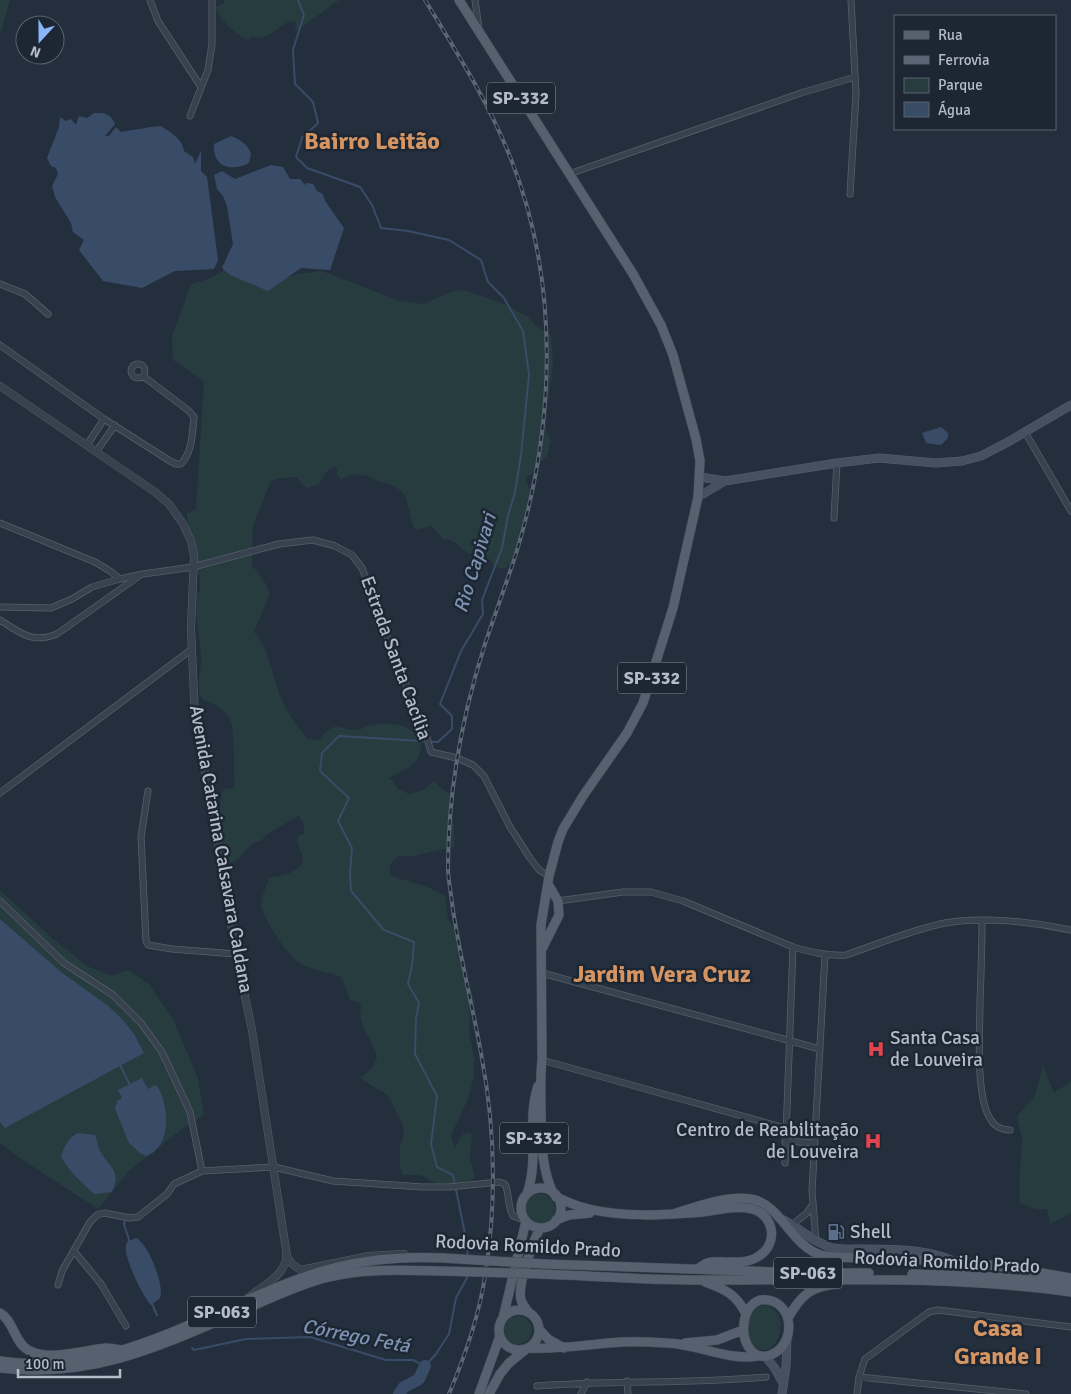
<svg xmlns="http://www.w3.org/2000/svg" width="1071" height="1394" font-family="Signika,sans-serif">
<rect width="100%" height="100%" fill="#242f3e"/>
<path fill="#263c3f" d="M0,0h10l-10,35z
M224,0h115l-44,32 1,-10 -5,-1c-16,6 -20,20 -40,16l-3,3c-15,-7 -25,-18 -33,-32l9,-5z
M231,263l51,16 16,-5 24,-3 78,30 23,3 30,-13 11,-1 43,15 21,12 7,8 16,10 2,30 -7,51v15l5,9 -4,17h-2l-13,17 -7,4 6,14v6l-5,18 -4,25 -3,10 -8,12 -5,5 -4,1 -7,-3 -8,-9 -19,-4 -17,-13 -8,-1 -11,-13c-6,0 -12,5 -18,3l-8,-31 -5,-7 -8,-6 -16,-4 -9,-5 -16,-2 -11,6 -4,-6v-6l-3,-1 -7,4 -9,14 -11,3 -11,-11 -14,1 -11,3 -18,44 -1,40 14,19 4,10 -16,38c16,17 19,48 28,68 6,14 16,28 26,39l11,1c19,-25 21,-6 42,-11 4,-1 7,-4 11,-4 21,-3 35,-2 50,15 -3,30 -13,25 -34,39l4,1 6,9 11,5 14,-4 11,-9 8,8 10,6c2,8 0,14 1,22 0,11 3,19 1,30l-42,9h-14l-8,9 1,11 34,10 21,10 -1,2 3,21 10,15 6,24 2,19 10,29 -6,-5 -1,31 5,24v20l-6,23 -16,34 -1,6 4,8 8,-13 6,-1 3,2 -2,23 5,19c-8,9 -31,11 -42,5 -4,-1 -6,-5 -10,-6 -6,-2 -14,-1 -20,-1l-3,-8v-22l4,-10 -2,-12 -15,-29 -8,-4 -19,-12 13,-11 4,-10c-4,-18 -20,-31 -16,-52l-3,-3 -8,-1 -8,-24c-13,-5 -32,-7 -44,-15 -10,-6 -38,-48 -37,-59 1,-9 6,-17 8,-26 10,0 33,-5 34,-17 0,-9 -8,-14 -5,-24l6,-2c0,-8 0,-14 -6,-18l-32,19 -4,5 -10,4 -15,16 -10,4 -11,-12 -2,-8 1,-7 4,-15 2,-28 4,-5 8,-1 2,-3c-3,-18 2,-56 -7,-69 -5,-8 -18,-14 -26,-17 -7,-13 0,-28 -1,-43 -1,-21 -7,-41 -4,-63h3v-15l-12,-41 -1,-24 9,-4 8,-128 -31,-21 -1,-24 19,-52c16,-4 29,-8 40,-21z
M0,890l52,48 35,28 25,10 12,-5h6l19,13 25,37 24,57 6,37 -22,14 -53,42 -31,38 -75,-49 -23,-17z
M1043,1065l11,28 17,-12v132l-21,11 -3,-15h-11l-16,-6 -1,-16 3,-48 -5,-23 18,-20z
M525 1209a15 15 0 1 1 30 0a15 15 0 1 1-30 0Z
M765,1305c30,6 12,62 -14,40 -5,-17 -5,-22 3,-37z
M504 1330a14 14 0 1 1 28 0a14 14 0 1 1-28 0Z"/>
<path fill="#394c67" d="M94,113c11,0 16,0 21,11l-10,12h4l7,-9 5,5c14,-2 26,-5 40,-6 9,6 22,13 23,25l9,6 2,7 6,-13v20l6,6 11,83 -4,9 -39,2 -33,17 -39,-7 -24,-31 5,-10 -11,-8 -2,-9 -16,-26 -3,-11 6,-12 -2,-6 -5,-2 -4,-8 12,-31 1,-10 6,4 5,-2 5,6 3,-9 8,2z
M231,136c7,2 18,9 20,18 0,1 -2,8 -2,9 -9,5 -24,7 -31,-2 -4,-5 -4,-11 -4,-17z
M271,165l12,2 7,12h10l5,6 2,-2 6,1 4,7 6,3 2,7 19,27 -14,42 -29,-2 -33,23 -38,-16 -8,-7 11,-24 -6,-38 -4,-10 -6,-7 -3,-14 8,-4 13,8z
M941,427l7,6v5l-7,7 -15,-2 -4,-10z
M0,919l61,53 46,33 15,14 12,15 10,19 -139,75 -5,-6z
M142,1078l6,11 8,-4c14,18 16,63 -10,71l-6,-3 -11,-10 -14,-34 2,-8 5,-3 -4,-8z
M78,1133l17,2c2,5 3,11 5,16 9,16 22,20 12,41l-18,2c-13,-12 -24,-22 -33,-37 2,-9 8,-20 17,-24z
M136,1238c12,5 29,48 24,60l-9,7c-8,-8 -25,-44 -25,-55 -1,-2 1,-7 1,-8z"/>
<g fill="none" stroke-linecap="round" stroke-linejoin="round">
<path stroke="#394c67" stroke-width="2" d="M298,0l6,15 -11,35 2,34 18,18 5,21 -16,15 -6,19 11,11 53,19 12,18 9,23 27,3 41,9 32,20 7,22 16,16 19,33 6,44 -8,80 -6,37 -7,24 -6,32 -20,52 1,14 -22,37 -21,53 12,12v13l-14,13 -99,-6 -17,17 -2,18 29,27 -11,23 14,27 -2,26 1,17 33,39 30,12 -2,24 -4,18 11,19 -3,15 -1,36 22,42 -6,48 6,23 16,8 13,64 2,18
M120,1065l10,20
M125,1219l-1,5 6,19
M152,1304l5,11
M192,1348l2,2 52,-11 64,-2 76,23h27l12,6 11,-12 13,-20 7,-36 13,-24"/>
<path stroke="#394c67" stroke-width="12" d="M399,1394l5,-7 15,-8 6,-13"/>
<g stroke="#565f6c" stroke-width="7">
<path id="minor" d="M150,0l8,21 43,66
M475,0l4,29
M190,116l18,-46 4,-26v-44
M569,174l232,-81 54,-16
M850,194l6,-100 -5,-94
M0,284l25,10 23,20
M0,345l104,74 66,42 6,3h5c12,-13 11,-31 13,-47l-5,-6 -46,-35
M131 371a7 7 0 1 1 14 0a7 7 0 1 1-14 0Z
M1025,432l46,79
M87,445l17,-26
M96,452l19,-27
M834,518l3,-55
M0,523l95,39 15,9 10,8
M0,607l51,1 21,-9 20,-12 28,-8 23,-5 50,-7 86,-23 34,-4 22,6 17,9 10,13 35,95 27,64 7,25 26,6 16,7 11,11 26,51 20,31 9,12 10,6
M0,620c20,13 33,24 57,14l82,-58
M148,791l-7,46 5,104 2,4 24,4 64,5
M0,793l192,-144
M0,901l64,62 49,32 28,28 21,29 22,47 6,13 12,59
M558,901l65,-9h28l32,9 110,46c18,5 34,9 53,8 32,-11 65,-25 99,-32 37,-7 89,-1 126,7
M982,921c0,27 -1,54 -2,81 0,28 -5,96 11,118 4,7 12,10 19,10
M542,973l278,76
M542,1060l243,68
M785,1141l30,2
M785,1163l8,-216
M793,1224l14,-11 6,-9
M816,1241l-4,-50 13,-236
M74,1251l27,33 25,42
M58,1285l4,-14 28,-49 7,-7 7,-2 26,5 8,-1 29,-23 7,-10 28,-13 72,-4 59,14 90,6h26l50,-5 6,2c5,11 2,22 8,32l11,4
M859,1377l167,17
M627,1381l1,13
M537,1386c76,-6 153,-2 229,-9
M581,1394l6,-12
M857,1394l2,-17 6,-18 64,-47 9,-2 133,17"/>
</g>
<g stroke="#565f6c" stroke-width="8">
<path id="tertiary" d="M0,386l155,106 14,12 14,20 8,17 3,15 -3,72 4,91 23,124 18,111 16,76 35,226c-4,22 -23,28 -39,42
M286,1255l6,9 9,6 68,-14 35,-2"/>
</g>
<g stroke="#565f6c" stroke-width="9">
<path id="secondary" d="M700,477l25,4 112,-18 42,-5 57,5 26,-2 19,-5 27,-14 63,-37
M698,497l27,-16
M779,1218c19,8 34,25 54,30 10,2 21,1 31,1 30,1 59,-1 87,11
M765,1356l9,11 9,16
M782,1394l4,-27 1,-28"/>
</g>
<g stroke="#414a57" stroke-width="10">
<path id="primary" d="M459,0l174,274 28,51 12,30 23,84 4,22 -2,36 -25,111 -30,95 -16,30 -44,63 -20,33 -5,13 -9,34 -8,49 1,135c-2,18 -1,35 -1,54 1,28 0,53 12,79
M542,949l17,-34 -1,-14 -10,-17
M521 1208a20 20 0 1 1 40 0a20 20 0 1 1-40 0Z
M527,1194c13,-38 -1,-73 11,-108
M556,1197c10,4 19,9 29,11 38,10 79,7 118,4 16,-2 32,-7 49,-3 22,6 27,34 7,47 -16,11 -37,3 -52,7 -3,1 -7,5 -10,6
M673,1214c22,-7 54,-19 78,-15 30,5 40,47 70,56 12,3 25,2 38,3 31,2 63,1 95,3 39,3 78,10 117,17
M556,1220l13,-5 21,-2
M545,1264l260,9h64
M541,1274c53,2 106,6 159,6 124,0 248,-5 371,12
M912,1274c54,1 106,3 159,12
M705,1282c20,7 32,13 41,32
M760,1300c35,-4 39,48 7,56 -7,1 -13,-1 -17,-7 -11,-13 -8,-43 10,-49z
M499 1330a20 20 0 1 1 40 0a20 20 0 1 1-40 0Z
M0,1313c14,8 14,29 28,37 21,12 55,0 78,-2 5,0 10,1 15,2
M529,1313c-3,-4 -6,-8 -8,-13 -4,-15 12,-58 19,-72
M503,1318l23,-97
M788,1318c13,-23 23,-32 50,-34
M539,1329l9,10 16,9
M685,1343l32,-3 26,-10
M528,1348c31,2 62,-4 93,-6 15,-1 31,0 46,1 31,1 60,18 91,13
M0,1361c116,18 213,-56 319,-89 39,-12 82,-16 124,-14
M0,1368c92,11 161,-22 243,-58 26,-11 51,-23 78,-31 39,-11 79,-9 120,-8
M479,1394l21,-58
M489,1394l11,-20 9,-11 16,-13"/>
</g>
<use href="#minor" stroke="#38414e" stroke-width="5.5"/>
<use href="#tertiary" stroke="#38414e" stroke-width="7"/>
<use href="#secondary" stroke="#465061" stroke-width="8"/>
<use href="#primary" stroke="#56606e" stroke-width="9"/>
<g stroke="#5a6575" stroke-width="4">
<path id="rail" d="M425,0c31,51 64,103 86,159 50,127 44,270 4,398 -10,30 -21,60 -31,90 -22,70 -36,146 -36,221 0,11 3,24 4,35 7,51 20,100 29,150 14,73 16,149 4,223 -6,41 -20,80 -36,118"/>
</g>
<use href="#rail" stroke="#1d2633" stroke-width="2" stroke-dasharray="5.5" stroke-linecap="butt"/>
<g stroke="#414a57" stroke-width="10" stroke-linecap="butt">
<path id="primary-bridge" d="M443,1258l102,6
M441,1271l100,3"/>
</g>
<use href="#primary-bridge" stroke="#56606e" stroke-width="9"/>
</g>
<defs>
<g id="hospital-bare" transform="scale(1.35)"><path d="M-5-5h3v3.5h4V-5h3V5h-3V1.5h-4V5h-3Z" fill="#e0444e" stroke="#1d2633" stroke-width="2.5" paint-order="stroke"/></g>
<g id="fuel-bare" transform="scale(1.35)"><path d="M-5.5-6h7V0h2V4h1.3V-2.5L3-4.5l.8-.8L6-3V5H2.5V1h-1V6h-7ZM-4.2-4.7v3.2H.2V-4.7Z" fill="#5c6f8a" stroke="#1d2633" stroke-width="2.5" paint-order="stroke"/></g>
</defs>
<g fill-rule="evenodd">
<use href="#hospital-bare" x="876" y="1049"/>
<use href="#hospital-bare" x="873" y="1141"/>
<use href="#fuel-bare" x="836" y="1232"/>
</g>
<g text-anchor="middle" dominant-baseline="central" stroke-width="5" stroke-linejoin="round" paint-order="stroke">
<g fill="#1d2633" stroke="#878f9c" stroke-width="1">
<rect x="487" y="82.5" width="68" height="31" rx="4"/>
<rect x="618" y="662.5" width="68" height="31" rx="4"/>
<rect x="500" y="1122.5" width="68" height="31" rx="4"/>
<rect x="774" y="1257.5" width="68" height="31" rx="4"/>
<rect x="188" y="1296.5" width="68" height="31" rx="4"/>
</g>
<g font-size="18" font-weight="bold" fill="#b4bcc9">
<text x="521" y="98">SP-332</text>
<text x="652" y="678">SP-332</text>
<text x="534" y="1138">SP-332</text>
<text x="808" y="1273">SP-063</text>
<text x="222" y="1312">SP-063</text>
</g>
<g font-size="19" fill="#b4bcc9" stroke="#1d2633">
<text transform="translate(396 658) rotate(70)">Estrada Santa Cacília</text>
<text transform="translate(221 849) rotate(80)">Avenida Catarina Calsavara Caldana</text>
<text transform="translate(528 1246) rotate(3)">Rodovia Romildo Prado</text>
<text transform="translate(947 1262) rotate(3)">Rodovia Romildo Prado</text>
</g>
<g font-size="19" fill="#b4bcc9" stroke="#1d2633" text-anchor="start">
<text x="890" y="1038">Santa Casa<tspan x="890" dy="22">de Louveira</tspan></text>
<text x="859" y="1130" text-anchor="end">Centro de Reabilitação<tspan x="859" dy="22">de Louveira</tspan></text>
<text x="850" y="1232">Shell</text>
</g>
<g font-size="20" font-style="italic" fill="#7c92b1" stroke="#1d2633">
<text transform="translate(475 563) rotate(-73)">Rio Capivari</text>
<text transform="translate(356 1336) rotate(11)">Córrego Fetá</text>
</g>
<g font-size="24" font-weight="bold" fill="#d59563" stroke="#1d2633">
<text x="372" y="141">Bairro Leitão</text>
<text x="662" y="974">Jardim Vera Cruz</text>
<text x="998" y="1328">Casa<tspan x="998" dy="28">Grande I</tspan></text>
</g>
</g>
<rect x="894" y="15" width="162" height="115" fill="#1d2633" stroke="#59626f"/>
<rect x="904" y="31" width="25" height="8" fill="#56606e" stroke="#59626f"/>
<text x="938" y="40" font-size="15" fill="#b4bcc9">Rua</text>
<rect x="904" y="56" width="25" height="8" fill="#5a6575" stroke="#59626f"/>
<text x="938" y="65" font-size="15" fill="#b4bcc9">Ferrovia</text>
<rect x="904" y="78" width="25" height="15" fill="#263c3f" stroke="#59626f"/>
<text x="938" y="90" font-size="15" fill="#b4bcc9">Parque</text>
<rect x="904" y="102" width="25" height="15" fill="#394c67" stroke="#59626f"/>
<text x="938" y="115" font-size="15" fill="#b4bcc9">Água</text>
<g transform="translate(40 40) rotate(201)"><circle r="24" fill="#1d2633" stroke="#59626f"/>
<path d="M0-4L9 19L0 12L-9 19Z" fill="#8ab4f8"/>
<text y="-8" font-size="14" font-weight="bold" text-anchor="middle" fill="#b4bcc9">N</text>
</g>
<path d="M18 1369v8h102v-8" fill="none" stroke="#b4bcc9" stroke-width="2.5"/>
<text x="25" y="1369" font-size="15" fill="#b4bcc9" stroke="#1d2633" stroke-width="4" paint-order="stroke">100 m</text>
</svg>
